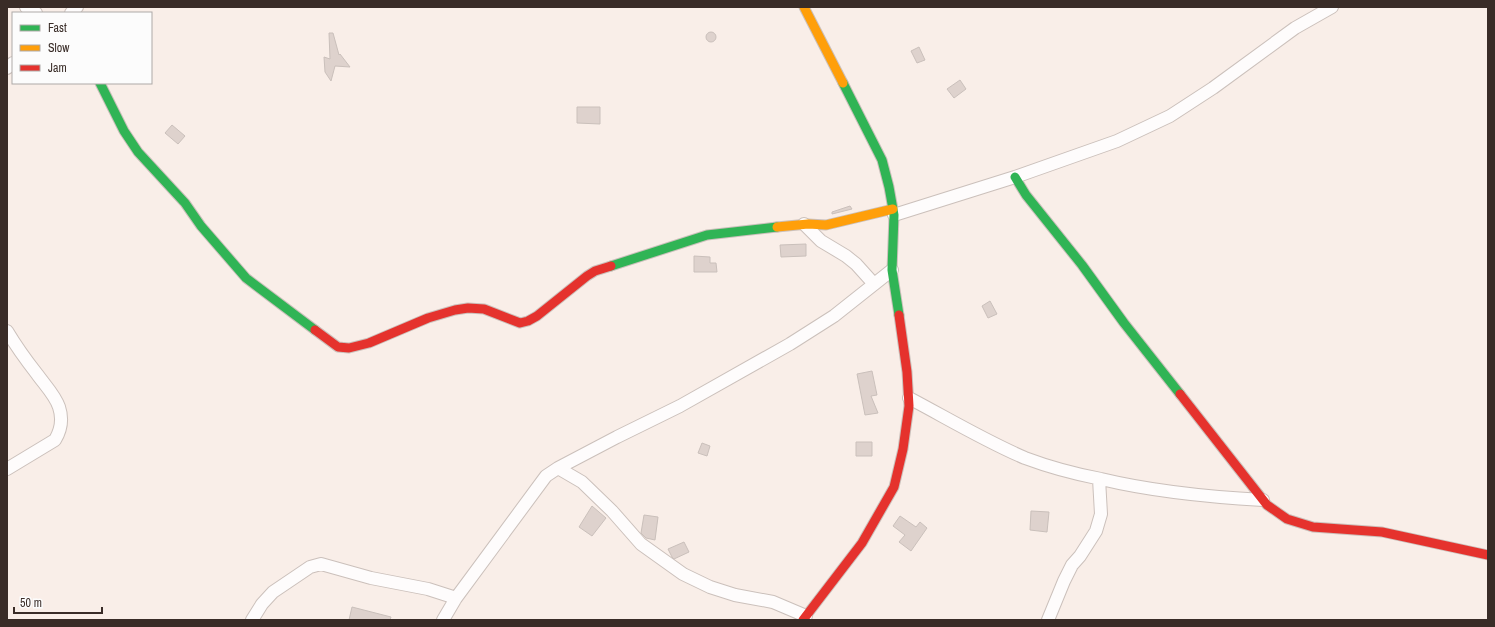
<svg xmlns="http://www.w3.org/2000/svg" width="1495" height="627" font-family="'Archivo Narrow',sans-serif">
<rect width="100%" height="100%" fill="#f9eee8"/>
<path fill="#ded2cd" stroke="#cac0bb" d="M706 37a5 5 0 1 1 10 0a5 5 0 1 1-10 0Z
M329,33h4l6,22 1,-1 10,13 -15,-1 -4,15 -6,-9 -1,-15 6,2z
M919,47l6,13 -8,3 -6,-12z
M960,80l6,9 -12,9 -7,-9z
M577,107h23v17l-23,-1z
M172,125l13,11 -7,8 -13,-11z
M850,206l2,3 -20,5v-2z
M806,244v12l-25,1 -1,-12z
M694,256l16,1v6h6l1,9h-23z
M990,301l7,13 -9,4 -6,-12z
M872,371l5,24 -6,1 7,17 -13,2 -8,-41z
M856,442h16v14h-16z
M702,443l8,3 -3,10 -9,-3z
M592,506l14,12 -14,18 -13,-9z
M1031,511l18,1 -2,20 -17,-2z
M644,515l14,2 -3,23 -9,-2 -5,-5z
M900,516l16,11 4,-5 7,6 -16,23 -12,-9 6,-7 -12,-9z
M684,542l5,10 -15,7 -2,-2 -4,-8z
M352,607l39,10 -1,3h-41z"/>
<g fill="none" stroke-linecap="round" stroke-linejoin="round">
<g stroke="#cbc0bb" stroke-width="14">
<path id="street" d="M26,7l10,6
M71,13l6,-6
M7,68l6,-5
M894,215l121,-38 102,-36 53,-25 43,-28 82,-60 37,-21
M804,224l17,17 25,15 10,8 18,20
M7,331c9,15 19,29 30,43 7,10 18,21 22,33 4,12 2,23 -4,33l-48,29
M909,398c38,20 76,43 116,60 24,9 50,16 76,21 54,13 107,18 162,21
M558,468l24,14 30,29 29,33 42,30 27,13 25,8 38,7 33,14
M252,620l10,-16 11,-12 37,-25 11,-3 50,14 57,11 28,9
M443,620l13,-22 90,-122 12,-8 59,-31 63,-31 110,-62 44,-28 58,-46
M1048,620l16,-39 8,-16 8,-9 16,-25 5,-17 -2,-35"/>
</g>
<g stroke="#cbc0bb" stroke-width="11">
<path id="fast" d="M100,83l24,48 14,21 47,51 16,23 45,52 69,52
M843,83l39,77 7,27 5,28 -2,55 7,45
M1015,177l11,18 56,70 42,58 56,71
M611,266l96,-31 70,-8"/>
</g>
<g stroke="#cbc0bb" stroke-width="11">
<path id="slow" d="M804,7l39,76
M777,227l31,-3 18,1 67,-16"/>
</g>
<g stroke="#cbc0bb" stroke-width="11">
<path id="jam" d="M315,330l23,17 11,1 20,-5 59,-25 27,-8 13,-2 16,1 36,14 8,-2 9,-5 50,-40 8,-5 16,-5
M1180,394l87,111 20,14 26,8 69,5 106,23
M803,620l59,-77 32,-56 9,-38 6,-43 -2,-34 -8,-57"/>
</g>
<use href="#street" stroke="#fefcfc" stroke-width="12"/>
<use href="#fast" stroke="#30b455" stroke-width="9"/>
<use href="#slow" stroke="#ff9f0a" stroke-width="9"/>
<use href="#jam" stroke="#e5322d" stroke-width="9"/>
</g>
<rect width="1495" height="627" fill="none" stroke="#392c27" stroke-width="16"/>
<rect x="12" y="12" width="140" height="72" fill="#fcfcfc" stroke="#aea9a7"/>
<rect x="20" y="25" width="20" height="6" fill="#30b455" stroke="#aea9a7"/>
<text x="48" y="32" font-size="12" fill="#392c27">Fast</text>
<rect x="20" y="45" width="20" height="6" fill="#ff9f0a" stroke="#aea9a7"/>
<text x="48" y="52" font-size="12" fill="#392c27">Slow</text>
<rect x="20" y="65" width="20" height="6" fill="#e5322d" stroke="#aea9a7"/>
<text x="48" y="72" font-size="12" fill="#392c27">Jam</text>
<path d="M14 607v6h88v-6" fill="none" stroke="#392c27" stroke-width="2"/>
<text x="20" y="607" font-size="12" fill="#392c27" stroke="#fcfcfc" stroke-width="3" paint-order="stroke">50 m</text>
</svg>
